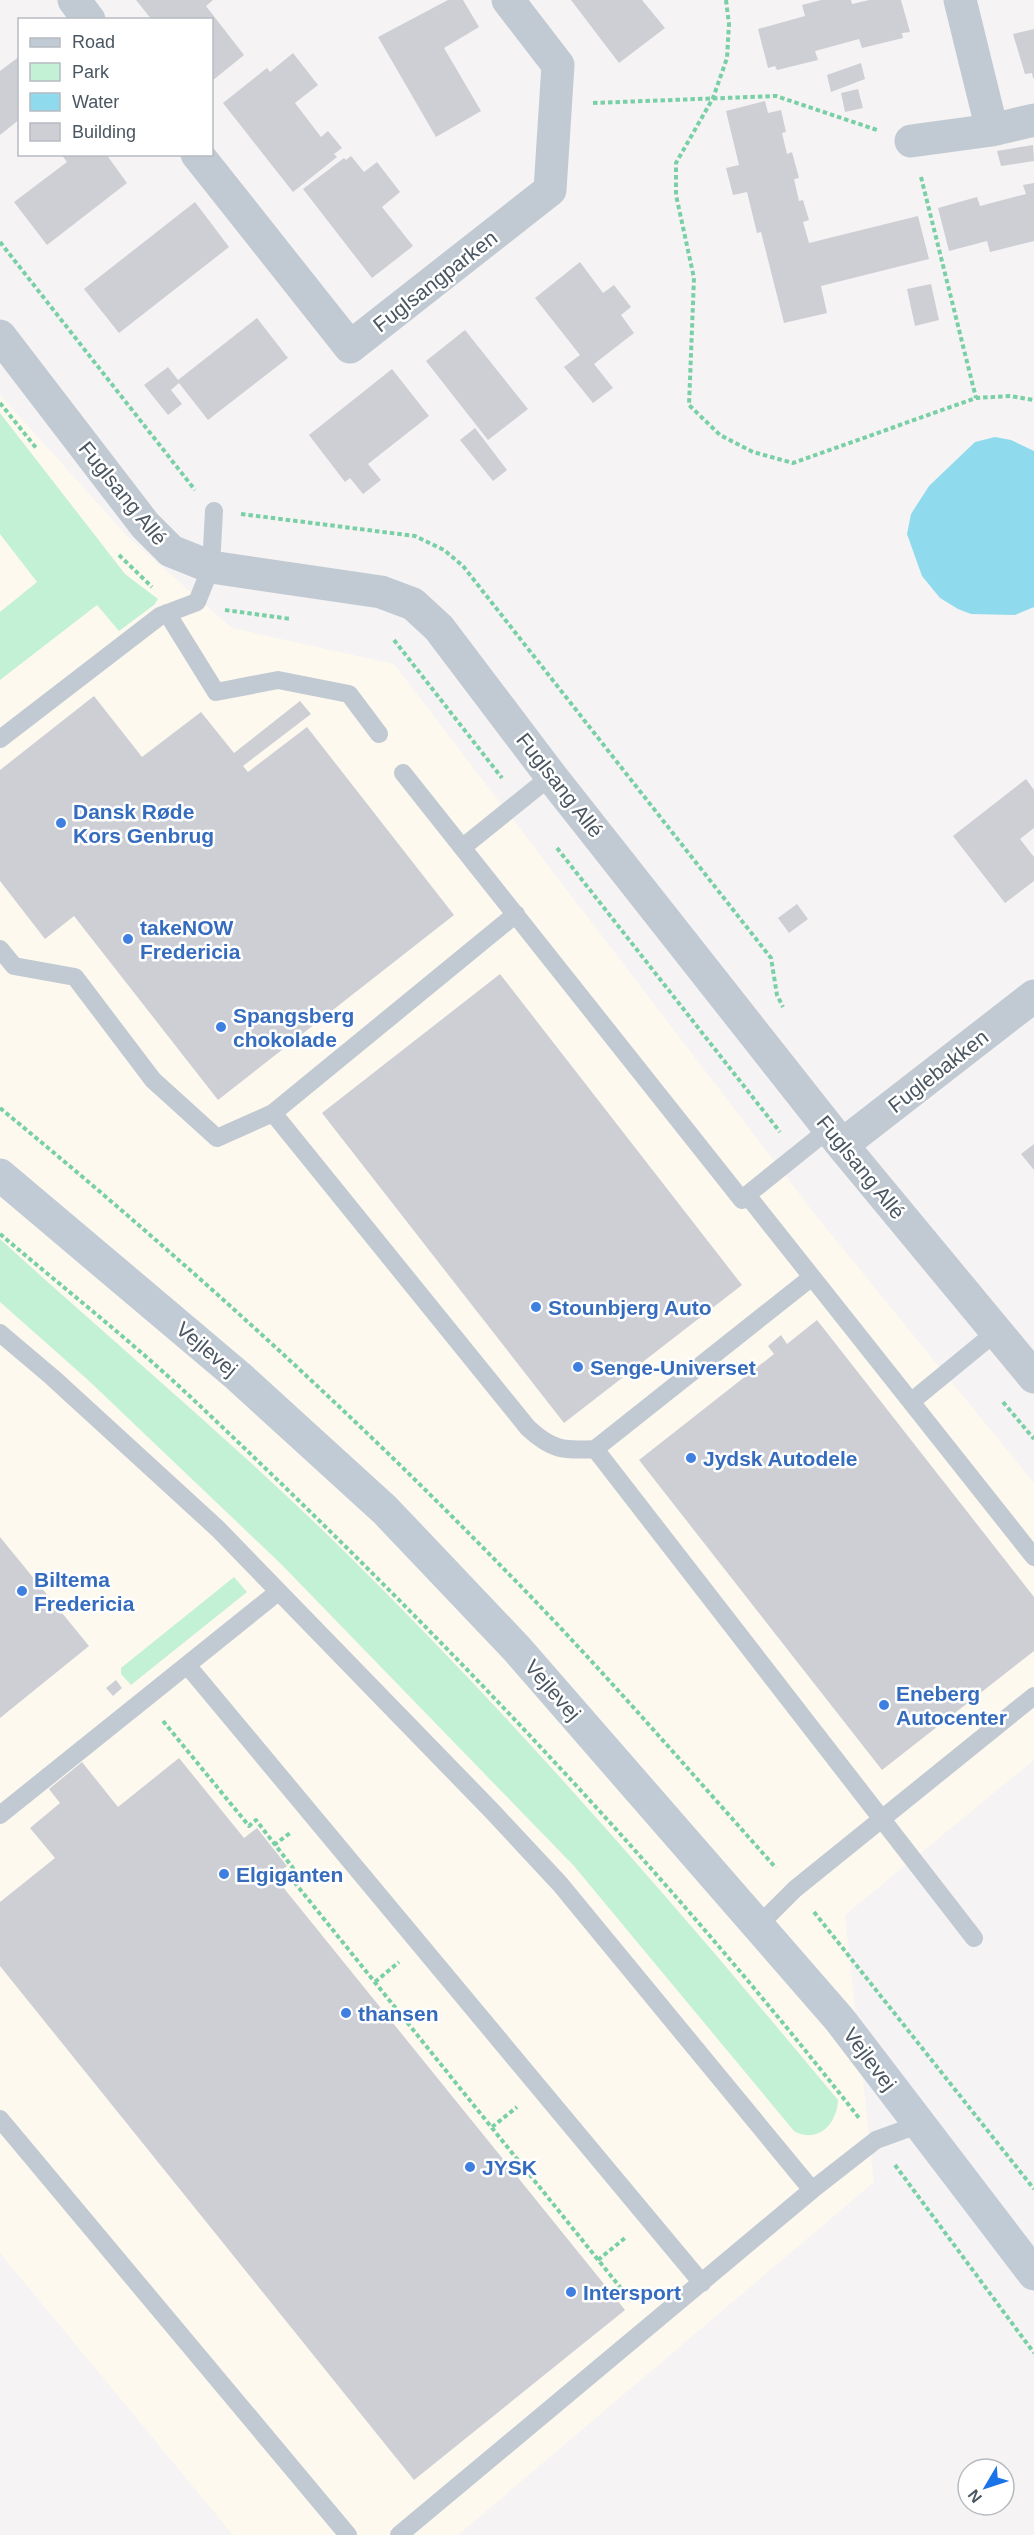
<svg xmlns="http://www.w3.org/2000/svg" width="1034" height="2535" font-family="Helvetica,sans-serif">
<rect width="100%" height="100%" fill="#f5f3f3"/>
<path fill="#fdf9ef" d="M0,395l129,143 103,90 162,36 423,553 217,266v277l-189,155 29,267 -416,353h-225l-233,-282z"/>
<path fill="#c3f1d5" d="M0,413l125,161 33,25 -4,6 -35,26 -22,-26 -97,75v-68l37,-30 -37,-48z
M0,1239c113,103 231,201 340,308 178,175 339,362 498,553 -1,25 -21,44 -44,31l-220,-265 -293,-302 -193,-184 -88,-78z
M234,1577l13,15 -116,93 -10,-11v-6z"/>
<path fill="#90daee" d="M995,437l16,3 23,11v156l-19,8 -44,-1 -13,-5 -18,-11 -18,-22 -15,-42 4,-20 18,-28 46,-44z"/>
<path fill="#cdcfd5" d="M136,0h77l-7,6 38,49 -32,26v-61h-60z
M448,0h15l16,27 -35,21 37,63 -45,26 -58,-100z
M571,0h71l23,28 -46,35z
M821,0h30l1,4 17,-4h32l9,32 -8,1 1,5 -41,10 -3,-9 -44,12 3,9 -41,10 -2,-4 -7,2 -10,-39 47,-13 -3,-11z
M1034,29v49h-1l-1,-5 -7,1 -12,-40z
M293,53l25,32 -23,18 26,34 7,-6 14,17 -8,6 3,3 -44,35 -70,-89 44,-35 3,4z
M20,56v63l-20,16v-64z
M861,63l4,16 -34,13 -4,-17z
M858,89l5,19 -18,4 -4,-19z
M765,101l3,12 13,-3 5,22 -4,1 5,21 5,-2 7,26 -5,1 5,22 4,-1 6,20 -6,2 6,21 109,-27 11,43 -108,27 6,27 -43,10 -23,-91 -4,1 -10,-41 -14,3 -7,-27 13,-3 -13,-54z
M1033,145l1,16 -33,5 -4,-15z
M61,154h45l21,29 -80,62 -33,-43 53,-40z
M351,156l13,16 13,-10 23,30 -18,15 31,39 -41,32 -69,-89 41,-31 2,2z
M1034,183v58l-44,11 -3,-11 -38,10 -11,-43 39,-11 3,9 46,-12 -3,-9z
M195,202l34,45 -110,86 -35,-44z
M580,262l23,31 11,-8 17,22 -10,8 13,18 -40,31 19,24 -20,15 -29,-36 16,-12 -45,-57z
M931,284l8,36 -24,6 -8,-37z
M257,318l31,40 -80,62 -29,-37 -8,7 11,14 -14,11 -24,-30 24,-18 10,13z
M465,330l63,79 -40,31 -62,-79z
M392,369l37,47 -61,48 13,16 -18,14 -13,-16 -5,4 -36,-47z
M475,428l32,42 -14,11 -33,-41z
M94,696l48,61 59,-45 33,41 66,-52 11,13 -68,52 5,6 59,-45 147,188 -236,185 -144,-184 -29,23 -45,-58v-111z
M1026,779l8,11v38l-14,11 14,18v24l-29,22 -52,-67z
M797,904l11,15 -19,14 -11,-15z
M500,974l242,311 -178,138 -242,-310z
M1034,1144v26l-13,-16z
M817,1320l217,277v54l-152,119 -243,-310 135,-106 -6,-8 13,-11 6,9z
M0,1537l89,109 -89,72z
M116,1680l6,8 -9,8 -7,-8z
M179,1758l65,80 13,-10 30,38 -13,10 351,434 -211,170 -414,-514v-64l55,-44 -25,-30 30,-25 -11,-14 33,-27 36,45z"/>
<g fill="none" stroke-linecap="round" stroke-linejoin="round">
<path stroke="#7ad0a6" stroke-width="4" stroke-dasharray="4.5 3" stroke-linecap="butt" d="M726,0l3,24 -2,34 -14,40 -37,65v32l18,83 -5,127 31,30 33,17 40,11 183,-65 34,-2 24,4
M593,103l183,-7 101,34
M921,177l55,221
M0,242l195,248
M0,403l37,46
M241,514l174,22 29,14 19,16 308,392 6,37 6,12
M119,555l33,32
M225,610l66,9
M394,640l108,138
M557,848l223,284
M0,1108c175,144 342,295 500,457 96,97 185,201 276,303
M0,1234c66,56 135,110 198,170 236,223 461,458 661,714
M1003,1402l31,37
M163,1721l86,105 7,-6 37,48 -6,5 345,429
M274,1845l16,-12
M814,1912l220,277
M375,1982l24,-20
M492,2127l25,-20
M895,2165l139,188
M598,2260l27,-22"/>
<path stroke="#c1cad2" stroke-width="18" d="M167,613l49,79 62,-12 71,14 30,40
M0,739l160,-123 37,-14 14,-35 3,-56
M403,773l339,427 5,-5 287,362
M463,847l88,-71
M0,949l14,17 61,11 78,103 64,58 56,-25 243,-199
M273,1113l255,315c24,22 35,23 67,21l379,489
M747,1195l82,-66
M0,1333l52,44 166,152 273,281 69,74 252,306
M912,1401l84,-69
M595,1449l217,-172
M187,1665l515,618
M0,1815l278,-223
M760,1924l35,-35 239,-193
M0,2119l348,416
M399,2535l413,-345 64,-50 44,-16"/>
<path stroke="#c1cad2" stroke-width="33" d="M74,0l15,20
M960,0l32,130
M911,141l81,-11 42,-10
M197,154l153,193 200,-157 8,-125 -50,-65
M0,336l145,189 26,26 40,16 170,25 32,12 26,24 112,148 291,369 192,232
M842,1145l192,-149"/>
<path stroke="#c1cbd6" stroke-width="33" d="M0,1175l238,201 147,134 132,139 323,371 194,254"/>
</g>
<g fill="#3f7fe0" stroke="#fff" stroke-width="2">
<circle cx="61" cy="823" r="6"/>
<circle cx="128" cy="939" r="6"/>
<circle cx="221" cy="1027" r="6"/>
<circle cx="536" cy="1307" r="6"/>
<circle cx="578" cy="1367" r="6"/>
<circle cx="691" cy="1458" r="6"/>
<circle cx="22" cy="1591" r="6"/>
<circle cx="884" cy="1705" r="6"/>
<circle cx="224" cy="1874" r="6"/>
<circle cx="346" cy="2013" r="6"/>
<circle cx="470" cy="2167" r="6"/>
<circle cx="571" cy="2292" r="6"/>
</g>
<g text-anchor="middle" dominant-baseline="central" stroke-width="5" stroke-linejoin="round" paint-order="stroke">
<g font-size="21" fill="#4a5661" stroke="#fff">
<text transform="translate(435 281) rotate(-38)">Fuglsangparken</text>
<text transform="translate(123 493) rotate(51)">Fuglsang Allé</text>
<text transform="translate(560 785) rotate(52)">Fuglsang Allé</text>
<text transform="translate(938 1071) rotate(-38)">Fuglebakken</text>
<text transform="translate(861 1167) rotate(51)">Fuglsang Allé</text>
<text transform="translate(207 1349) rotate(40)">Vejlevej</text>
<text transform="translate(553 1690) rotate(49)">Vejlevej</text>
<text transform="translate(870 2059) rotate(53)">Vejlevej</text>
</g>
<g font-size="21" font-weight="bold" fill="#366cbe" stroke="#fff" text-anchor="start">
<text x="73" y="811">Dansk Røde<tspan x="73" dy="24">Kors Genbrug</tspan></text>
<text x="140" y="927">takeNOW<tspan x="140" dy="24">Fredericia</tspan></text>
<text x="233" y="1015">Spangsberg<tspan x="233" dy="24">chokolade</tspan></text>
<text x="548" y="1307">Stounbjerg Auto</text>
<text x="590" y="1367">Senge-Universet</text>
<text x="703" y="1458">Jydsk Autodele</text>
<text x="34" y="1579">Biltema<tspan x="34" dy="24">Fredericia</tspan></text>
<text x="896" y="1693">Eneberg<tspan x="896" dy="24">Autocenter</tspan></text>
<text x="236" y="1874">Elgiganten</text>
<text x="358" y="2013">thansen</text>
<text x="482" y="2167">JYSK</text>
<text x="583" y="2292">Intersport</text>
</g>
</g>
<rect x="18" y="18" width="195" height="138" fill="#ffffff" stroke="#b7bbc0" stroke-width="1.5"/>
<rect x="30" y="38" width="30" height="9" fill="#c1cbd6" stroke="#b7bbc0" stroke-width="1.5"/>
<text x="72" y="48" font-size="18" fill="#4a5661">Road</text>
<rect x="30" y="63" width="30" height="18" fill="#c3f1d5" stroke="#b7bbc0" stroke-width="1.5"/>
<text x="72" y="78" font-size="18" fill="#4a5661">Park</text>
<rect x="30" y="93" width="30" height="18" fill="#90daee" stroke="#b7bbc0" stroke-width="1.5"/>
<text x="72" y="108" font-size="18" fill="#4a5661">Water</text>
<rect x="30" y="123" width="30" height="18" fill="#cdcfd5" stroke="#b7bbc0" stroke-width="1.5"/>
<text x="72" y="138" font-size="18" fill="#4a5661">Building</text>
<g transform="translate(986 2487) rotate(231)"><circle r="28" fill="#ffffff" stroke="#b7bbc0" stroke-width="1.5"/>
<path d="M0-4.5L10 22L0 15L-10 22Z" fill="#1a73e8"/>
<text y="-9" font-size="16" font-weight="bold" text-anchor="middle" fill="#4a5661">N</text>
</g>
</svg>
